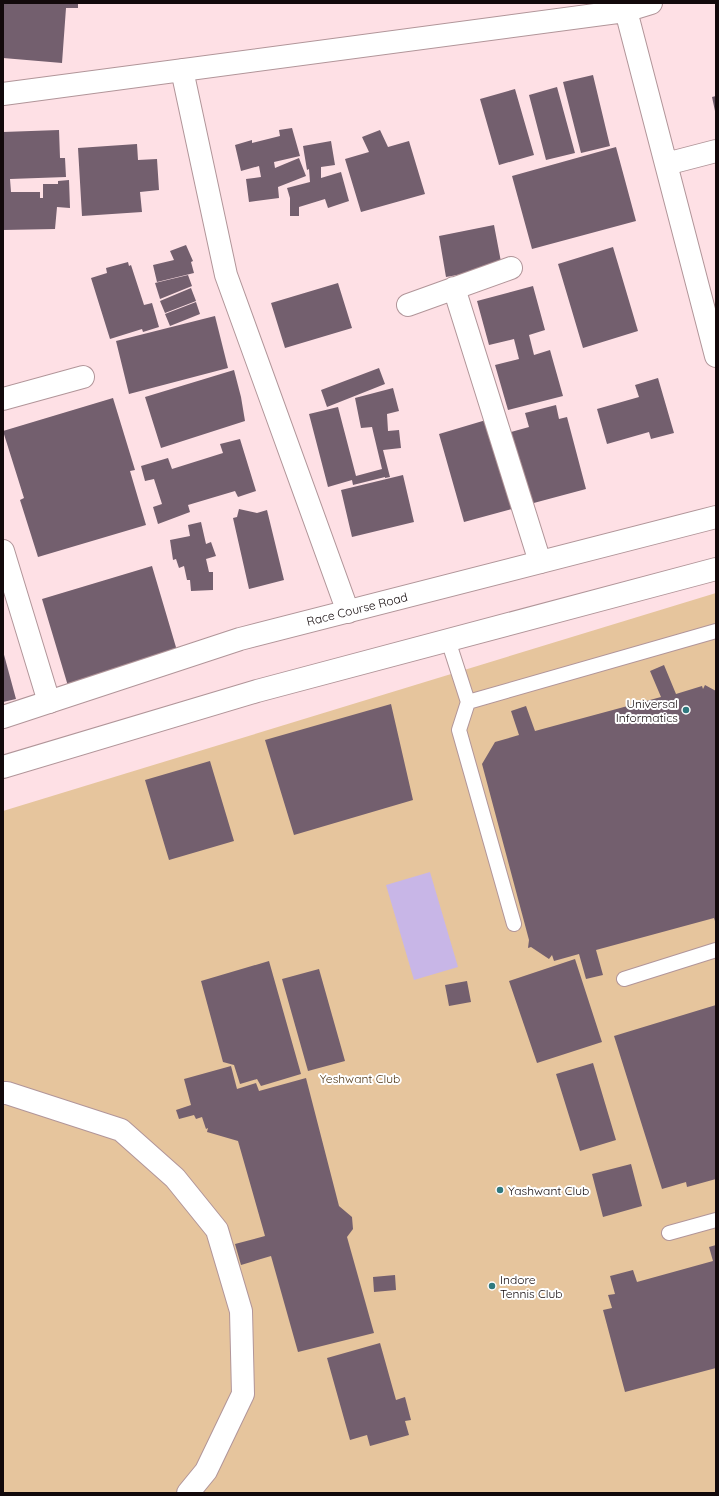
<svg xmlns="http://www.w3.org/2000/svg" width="719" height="1496" font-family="Quicksand,sans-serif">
<rect width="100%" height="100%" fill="#fee0e5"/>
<path fill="#e6c59d" d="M716,593v900h-713v-682z"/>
<path fill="#c8b6e7" d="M430,872l28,95 -44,13 -28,-95z"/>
<path fill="#735f6e" d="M3,3h75v5h-12l-4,55 -59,-5z
M593,75l17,71 -29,7 -18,-71z
M557,87l18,66 -29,7 -17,-65z
M515,89l19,66 -35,10 -19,-66z
M716,96v15h-1l-3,-14z
M292,128l8,28 -26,6 1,6 24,-10 7,18 -28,11 1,11 -30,4 -3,-23 15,-2 -2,-11 -18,5 -6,-26 17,-5v3l28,-7 -1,-6z
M59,130l1,28h5l1,19 -56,2 1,13h29v6h3v-14h15v-3l11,-1 1,28 -13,-1 -2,22 -52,1v-98z
M380,130l8,17 21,-6 16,53 -64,18 -16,-53 24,-7 -7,-15z
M331,141l4,24 -14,2v11l20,-6 8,29 -21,7 -3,-9 -26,8v9h-9v-18l-3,-10 23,-6 -1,-13 -2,1 -4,-24z
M137,144l1,16 19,-1 2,31 -19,2 2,20 -60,4 -4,-68z
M616,147l20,74 -104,28 -20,-73z
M494,225l8,42 -56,10 -7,-41z
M186,245l7,16 -2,1 3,11 -37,9 -4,-17 21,-5 -4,-9z
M613,247l25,84 -55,17 -25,-84z
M128,262l1,4 2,-1 13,40 8,-2 7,24 -16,5 -1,-3 -32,10 -19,-61 16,-5 -1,-5z
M188,275l4,11 -32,13 -5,-16z
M338,283l14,45 -67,20 -14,-45z
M533,286l12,44 -16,5 5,20 16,-5 13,46 -55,14 -13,-45 24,-6 -5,-20 -25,6 -12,-44z
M191,288l5,13 -31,12 -5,-12z
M196,302l4,12 -30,12 -5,-12z
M215,316l13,52 -99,26 -13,-53z
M379,368l6,16 -58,23 -6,-17z
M234,370l7,27 4,24 -84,27 -16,-51z
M658,378l16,55 -23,6 -2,-7 -42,12 -10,-35 42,-12 -4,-12z
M393,388l6,23 -12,3 1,17 11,-1 2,18 -18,2 7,27 -5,1v-1l-32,8 -1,-5 -24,7 -19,-73 29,-7 18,69 26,-7 -10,-42 -11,1 -6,-30z
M113,398l22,72 -5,1 16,54 -108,32 -18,-57 4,-2 -21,-67z
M556,405l3,14 8,-2 19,72 -56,15 -19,-72 18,-5 -4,-14z
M486,420l26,89 -48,13 -25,-88z
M240,439l16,52 -18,6 -3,-6 -47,14 2,7 -32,12 -5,-17 9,-3 -8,-25 -9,2 -4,-15 27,-8 4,11 51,-16 -3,-9z
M403,475l11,47 -62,15 -11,-47z
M239,509l18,4 10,-3 17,70 -35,9 -16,-71 4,-1z
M201,522l5,22 5,-2 5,14 -10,3 3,13h4v18l-22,1 -1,-11h-3l-3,-14 -5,2 -3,-9 -3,1 -3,-20 20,-4 -2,-11z
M152,566l26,88 -110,32 -26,-87z
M3,651l13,48 -13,3z
M664,665l12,29 26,-8 1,3 2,-4 11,6v233l-2,-6 -118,32 7,25 -17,4 -7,-25 -25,7 -2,-6 -3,4 -18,-12 -3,1 1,-8 -47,-176 13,-22 24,-7 -8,-24 15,-5 9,25 126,-34 -11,-26z
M391,704l22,96 -119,35 -29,-95z
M210,761l24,80 -65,19 -24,-80z
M575,959l27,83 -65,21 -28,-82z
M269,961l32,113 -40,12 -4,-7 -17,5 -6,-19 -11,-3 -22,-81z
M319,969l26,92 -37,10 -26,-92z
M467,981l4,21 -22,4 -4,-21z
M716,1005v174l-29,8 -1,-5 -24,7 -48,-153z
M593,1063l23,77 -36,11 -24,-77z
M231,1066l6,23 19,-6 3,8 47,-13 33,128 13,11 1,12 -6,8 27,96 -76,19 -27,-96 -30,9 -6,-21 30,-8 -27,-95 -31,-9 1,-4 -2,1 -4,-12 -6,2 -2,-4 -15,4 -3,-9 15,-5 -7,-26z
M631,1164l11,42 -39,11 -11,-43z
M716,1245v123l-91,24 -22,-82 9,-2 -4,-13 7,-1 -5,-18 23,-6 4,12 76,-21 -4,-14z
M395,1275l1,15 -22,2 -1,-15z
M380,1343l16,57 9,-3 6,23 -6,1 4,14 -39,11 -3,-11 -17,5 -23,-82z"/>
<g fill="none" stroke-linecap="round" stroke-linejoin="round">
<g stroke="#b19599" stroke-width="16">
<path id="lane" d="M448,640l20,62 248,-71
M468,702l-9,28 55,194
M624,979l92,-29
M669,1233l47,-13"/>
</g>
<g stroke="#b19599" stroke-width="24">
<path id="street" d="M624,3l92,353
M182,70l44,205 122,337
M3,94l622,-83 26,-8
M666,164l50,-13
M454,288l86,274
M408,305l103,-37
M3,399l80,-22
M3,551l46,151
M3,1093h4l114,37 54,48 42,52 24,81 2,83 -37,77 -18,22"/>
</g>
<g stroke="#b19599" stroke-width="24">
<path id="secondary" d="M3,717l237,-78 476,-122
M3,767l254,-76 459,-122"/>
</g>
<use href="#lane" stroke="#fff" stroke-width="14"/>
<use href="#street" stroke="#fff" stroke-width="22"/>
<use href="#secondary" stroke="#fff" stroke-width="22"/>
</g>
<g fill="#30797f" stroke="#fff" stroke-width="1.5">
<circle cx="686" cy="710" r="4"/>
<circle cx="500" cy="1190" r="4"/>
<circle cx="492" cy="1286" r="4"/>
</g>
<g text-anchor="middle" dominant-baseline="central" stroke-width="4" stroke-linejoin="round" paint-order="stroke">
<g font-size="12" fill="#12090b" stroke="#fff">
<text transform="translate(357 609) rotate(-14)">Race Course Road</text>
</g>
<g font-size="12" fill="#12090b" stroke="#fff" text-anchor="start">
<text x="678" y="703" text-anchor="end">Universal<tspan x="678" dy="14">Informatics</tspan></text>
<text x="508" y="1190">Yashwant Club</text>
<text x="500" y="1279">Indore<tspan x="500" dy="14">Tennis Club</tspan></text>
</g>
<g font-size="12" fill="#4d3412" stroke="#fff">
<text x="360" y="1078">Yeshwant Club</text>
</g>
</g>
<rect width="719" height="1496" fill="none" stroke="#12090b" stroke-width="8"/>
</svg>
